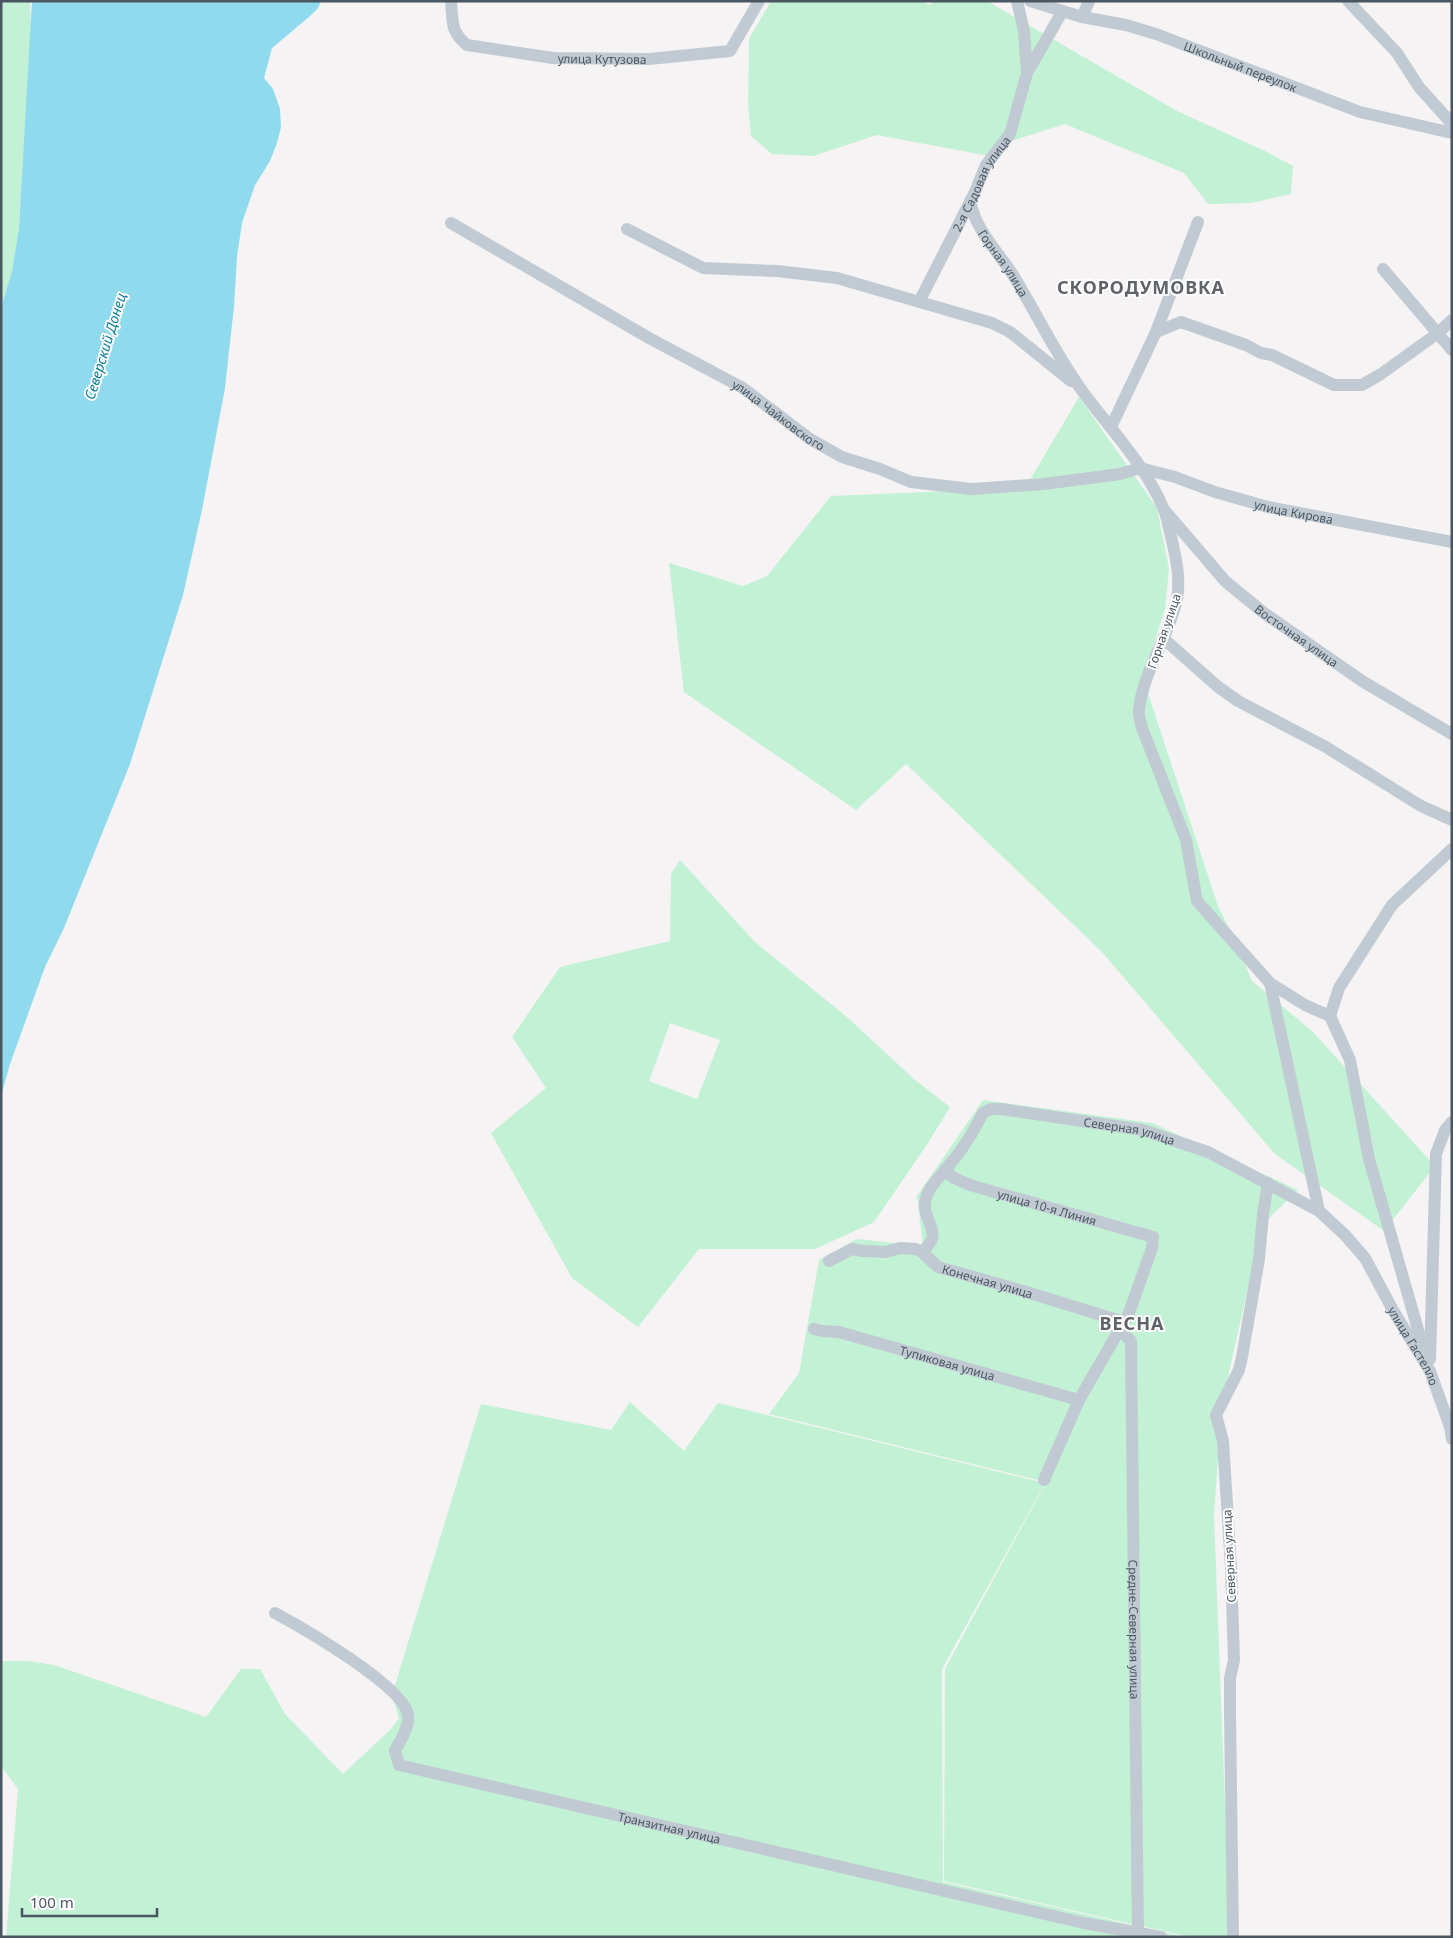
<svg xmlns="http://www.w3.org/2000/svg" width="1453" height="1938" font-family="'Noto Sans',sans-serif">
<rect width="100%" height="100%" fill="#f5f3f3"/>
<path fill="#c3f1d5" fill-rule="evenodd" d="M1,1h29l1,31 -12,196 -7,43 -11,37z
M771,1h151l7,4 7,-4h51l190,110 88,40 28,15 -2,28 -40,9 -43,1 -24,-31 -119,-49 -57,18 -13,15 -118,-22 -64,21 -41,-2 -21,-18 -3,-32 1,-65z
M1079,397l78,111 12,61 -4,40 -22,69 75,228 18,37 16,38 60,50 123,135 -51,65 -109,-77 -173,-202 -196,-188 -50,46 -172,-118 -15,-129 74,23 24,-10 64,-80 162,-7 31,1z
M680,860l75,82 93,76 67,62 35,27 -22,36 -54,79 -59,27h-116l-61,78 -66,-49 -81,-145 55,-45 -34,-51 48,-70 110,-26 1,-67zM670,1023l50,17 -23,59 -48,-18z
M983,1100l169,23 146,67 -36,35 -40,179 -8,111 16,422h-40l-246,-56 1,-212 101,-187 -277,-68 30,-41 20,-113 38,-21 66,7 -6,-50z
M630,1402l54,49 34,-48 327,80 -103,186 1,213 242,55h-1179l12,-148 -17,-23v-105h27l26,4 152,52 35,-48h19l25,45 58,60 48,-45 8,-11 -7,-23 89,-291 130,26z"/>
<path fill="#90daee" d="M32,1h289l-3,7 -9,9 -37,31 -8,30 9,11 7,20 1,18 -4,16 -7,18 -15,24 -13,38 -5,34 -3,49 -9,82 -23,122 -19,85 -53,169 -66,164 -19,39 -35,97 -9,32v-788l11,-37 7,-43z"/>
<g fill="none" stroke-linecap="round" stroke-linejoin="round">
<g stroke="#c1cad2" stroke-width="12">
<path id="s1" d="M451,1c2,21 -1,30 16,44l86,13 96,1 81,-8 29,-50"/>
<path id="s2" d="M1030,1l52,16 44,8 30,9 204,78 92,21"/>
<path d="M1348,1l49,52 22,34 33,37"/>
<path d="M1082,17l7,-16"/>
<path d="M1027,73l35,-61"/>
<path id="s3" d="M970,201c6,30 27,49 43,74 24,39 43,80 70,117 27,37 64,75 81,118 3,7 4,15 6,22 5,22 11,44 7,67 -8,38 -34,72 -38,111 -1,5 2,13 3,18l44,112 11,61 73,82 35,22 25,11"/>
<path id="s4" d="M451,223l198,115 94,50 67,51 32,18 38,12 31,13 61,7 72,-5 76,-10 20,-6 35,9 40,15 53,15 184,35"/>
<path d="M627,229l76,39 74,3 60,7 155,45 18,9 61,49"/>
<path d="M1383,269l69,81"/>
<path id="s5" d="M919,302l55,-108 12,-29 24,-31 17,-61 -3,-42 -7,-30"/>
<path d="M1156,332l25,-10 65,23 15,8 11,2 62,30h28l19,-11 57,-41 14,-13"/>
<path d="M1111,427l45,-95 42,-110"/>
<path id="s6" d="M1166,512l59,69 39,32 98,68 90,53"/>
<path d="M1164,639l53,47 21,15 88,46 95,59 31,14"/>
<path d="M1270,983l49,228"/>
<path d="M1330,1016l20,44 19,99 56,195"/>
<path d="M1330,1016l9,-28 53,-83 60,-56"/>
<path id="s7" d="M945,1171l9,7 16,7 183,52 -1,11 -23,65 -50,87 -35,80"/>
<path id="s8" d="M922,1252c18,-17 9,-21 4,-39 -3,-10 0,-18 5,-26l28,-34 12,-18 12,-22 8,-4h10l142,21 65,22 111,59 26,24 20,23 29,54 36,59 20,56 2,12"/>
<path id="s9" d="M829,1261l23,-12 11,2 23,1 14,-4 16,1 6,3 16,15 85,24 101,31"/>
<path id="s10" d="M814,1329l8,2 17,1 240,68"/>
<path id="s11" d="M1120,1330l11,11 7,592"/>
<path d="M1430,1359l6,-205 9,-24 7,-8"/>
<path id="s12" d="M275,1613c26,14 129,73 133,102 2,11 -8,26 -13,36l4,14 685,158 77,14"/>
<path d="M1233,1937l-3,-224v-35l4,-18 -3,-93 -8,-126 -7,-26 23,-45 3,-13 17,-98 4,-45 5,-31"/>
</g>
</g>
<g text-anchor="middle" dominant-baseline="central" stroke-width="4" stroke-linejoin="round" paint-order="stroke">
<g font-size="12" fill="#4a5661" stroke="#fff">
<text stroke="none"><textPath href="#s1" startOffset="185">улица Кутузова</textPath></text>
<text stroke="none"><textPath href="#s2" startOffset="221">Школьный переулок</textPath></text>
<text stroke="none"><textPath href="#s5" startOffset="134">2-я Садовая улица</textPath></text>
<text stroke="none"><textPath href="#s3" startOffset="71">Горная улица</textPath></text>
<text stroke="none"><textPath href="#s4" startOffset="380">улица Чайковского</textPath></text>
<text stroke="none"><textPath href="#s4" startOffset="921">улица Кирова</textPath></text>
<text transform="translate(1164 631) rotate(-71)">Горная улица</text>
<text stroke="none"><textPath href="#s6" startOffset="181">Восточная улица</textPath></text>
<text stroke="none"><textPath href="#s8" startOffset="311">Северная улица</textPath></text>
<text stroke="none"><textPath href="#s7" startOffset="109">улица 10-я Линия</textPath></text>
<text stroke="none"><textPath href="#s9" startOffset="171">Конечная улица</textPath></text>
<text stroke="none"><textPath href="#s8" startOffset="685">улица Гастелло</textPath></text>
<text stroke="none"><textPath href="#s10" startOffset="138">Тупиковая улица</textPath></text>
<text transform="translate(1229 1556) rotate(-93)">Северная улица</text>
<text stroke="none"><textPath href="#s11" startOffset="304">Средне-Северная улица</textPath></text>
<text stroke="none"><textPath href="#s12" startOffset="501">Транзитная улица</textPath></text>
</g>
<g font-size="14" font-style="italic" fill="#0c7c9b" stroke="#fff">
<text transform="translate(105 346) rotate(-73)">Северский Донец</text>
</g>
<g font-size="18" font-weight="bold" letter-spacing="1" fill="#5f6368" stroke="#fff">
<text x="1141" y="287">СКОРОДУМОВКА</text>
<text x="1132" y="1323">ВЕСНА</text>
</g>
</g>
<rect width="1453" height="1938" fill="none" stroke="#4a5661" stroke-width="5"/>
<path d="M22 1908v8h135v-8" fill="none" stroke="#4a5661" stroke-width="2.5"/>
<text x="30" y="1908" font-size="15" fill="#4a5661" stroke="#ffffff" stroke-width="4" paint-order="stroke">100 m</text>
</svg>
